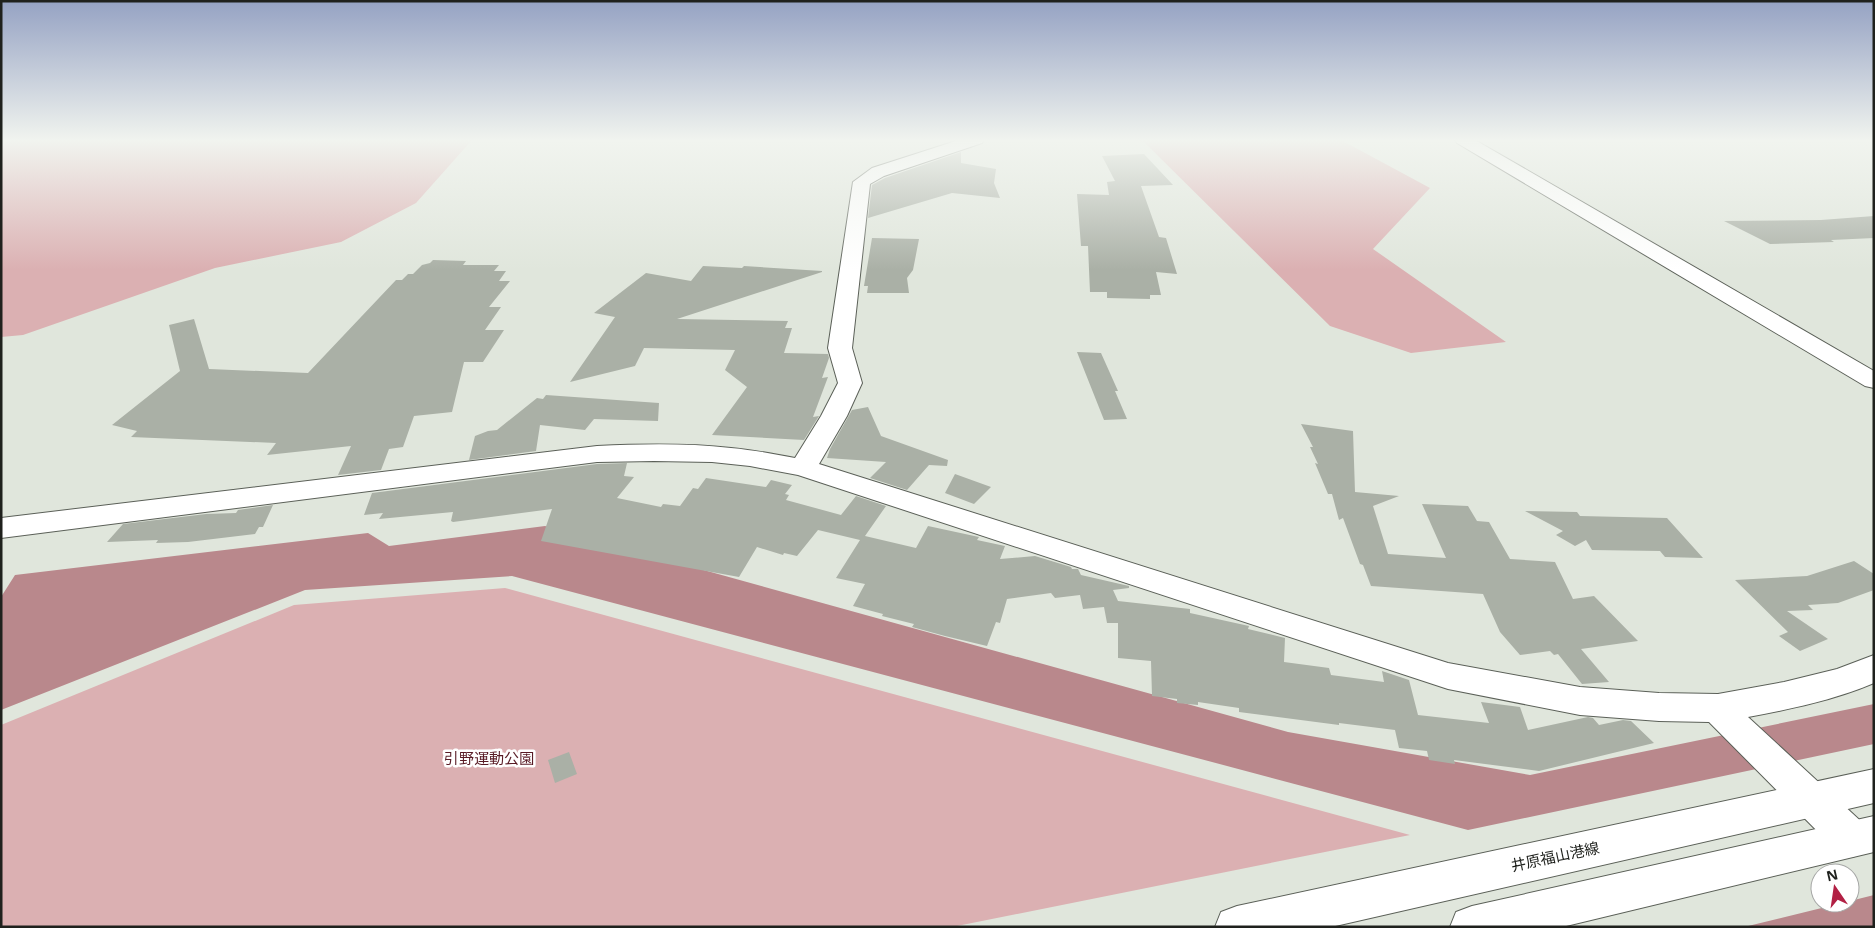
<svg xmlns="http://www.w3.org/2000/svg" width="1875" height="928" font-family="'Noto Sans','Noto Sans JP',sans-serif">
<rect width="100%" height="100%" fill="#e0e6dc"/>
<path fill="#dbb0b2" d="M1,140h471l-56,63 -75,39 -126,26 -192,67 -22,2z
M1134,140h207l89,48 -57,61 133,93 -95,11 -81,-27 -185,-183z
M505,588l905,247 -458,92h-951v-202l293,-120z"/>
<path fill="#b9888c" d="M545,526l743,206 242,43 344,-71v40l-406,86 -956,-254 -207,14 -304,120v-113l14,-22 353,-42 21,13z
M1874,895v32h-130l98,-24h8v-2z"/>
<path fill="#aab0a6" d="M961,152v11l35,6 -2,14 6,15 -48,-5 -84,25 4,-33 13,-7z
M1144,154l29,31 -32,1 18,51 7,1 11,36 -21,-2 5,23h-11v4l-43,-1v-6h-17l-2,-46h-7l-4,-52 32,1 -2,-13 8,-1 -13,-25z
M1874,216v22l-43,2 3,2 -64,2 -46,-23 97,-1z
M872,238l47,1 -6,31 -6,8 2,15h-42l1,-7h-4z
M433,260l33,1 -3,4h36l-5,6h12l-7,10h11l-21,26h12l-16,23h19l-21,32h-19l-12,50 -38,4 -11,31 -14,2 -8,21 -43,5 13,-29 -84,9 9,-12 -145,-6 6,-6 -25,-6 68,-54 -11,-46 25,-6 15,50 99,4 88,-93h6l6,-6h5l9,-9 8,-2z
M703,266l39,2 2,-2 78,5v1l-145,47 111,2 -3,7h7l-8,25 44,1 1,4 -7,20 6,-1 -15,40 6,-1 -15,24 -92,-5 35,-48 -22,-17 10,-20 -91,-2 -9,18 -65,16 45,-65 -21,-4 52,-40 45,8z
M1077,352l24,1 17,38h-3l12,28 -23,1z
M546,395l113,8 -1,18 -64,-2 -9,11 -45,-5 -4,26 -67,9 6,-24 13,-5 9,-1 40,-32 6,1z
M868,407l13,29 67,24 -1,6 -18,-1 -22,25 -37,-12 16,-16 -59,-4 3,-9 22,-39z
M1301,424l52,7 2,61 44,4 -26,10 15,48 58,4 -24,-54 46,2 9,15 12,1 21,37 45,3 18,37 21,-3 44,45 -57,8 28,33 -27,2 -24,-30 -4,1 -4,-4 -30,4 -20,-23 -17,-38 -112,-8 -8,-21 -3,-1 -17,-46 -4,2 -7,-26h-4l-13,-31 3,1 -8,-17h3z
M627,463l-3,13 10,1 -17,21 44,9 2,-3 17,2 13,-18 5,1 8,-11 60,9 5,-7 21,5 -7,9 4,1 -3,5 55,15 15,-19 30,10 -21,30 51,12 12,-22 51,11 -2,3 28,6 -5,13 35,-3 36,11 1,2h6l3,6 48,11v2l-16,2 5,11 72,8v4l59,13 -1,3 37,9 -1,24 45,6 2,7 53,7 -2,-11 27,9 9,35 71,8 -8,-21 39,5 8,23 60,-13 5,1 6,7 24,-5 8,1 23,22 -115,28 -85,-11 1,4 -26,-4 -2,-9 -28,-3 -4,-18 -56,-7v2l-100,-13v-4l-41,-6v3l-21,-2v-4l-25,-3 -1,-35 -33,-3v-35h-11l-3,-16 -21,2 -3,-14 -25,3 -4,-5 -44,6 -7,24 -4,-1 -9,24 -42,-10 -33,-9 2,-3 -32,-8 1,-2 -30,-8 12,-22 -29,-6 24,-38 -42,-10 -21,26 -13,-3 -1,2 -26,-8 -18,30 -198,-36 11,-32 -99,13 -2,-1 2,-9 -74,7 4,-6 -19,2 8,-22 225,-29z
M955,474l36,13 -17,17 -29,-11z
M273,505l-10,22h-4l-4,7 -67,8 -32,1 2,-3 -51,2 16,-18 83,-10 30,-1 2,-3z
M1525,511l52,1 3,4 87,2 36,40 -38,-1 -5,-6 -68,-1 -6,-10 -11,6 -19,-11 7,-4z
M1854,561l20,13v16l-36,13 -30,2 5,5 -26,1 41,28 -28,12 -21,-15 9,-4 -53,-52 72,-4z
M569,752l8,22 -22,9 -7,-23z"/>
<g fill="none" stroke-linecap="round" stroke-linejoin="round">
<g stroke="#5b6058" stroke-width="2">
<path id="minor" d="M959,140h25l-2,3 -98,33 -14,8 -18,164 10,35 -15,33 -28,48 629,199 132,24 79,6 59,1 66,-12 53,-13 37,-14v28c-40,17 -83,26 -126,34l118,109 6,13 -6,13 -14,5 -14,-5 -129,-130 -50,-1 -79,-6 -132,-26 -650,-214 -48,-9 -38,-4 -58,-1 -57,1 -596,76v-20l596,-72c45,-2 89,-3 134,2 22,2 43,6 64,10l26,-42 17,-33 -10,-35 25,-166 19,-14z
M1455,140h20l399,231v17l-9,-2 -408,-243z"/>
</g>
<g stroke="#5b6058" stroke-width="2">
<path id="major" d="M1874,769v34l-543,124h-116l6,-15 16,-6z
M1874,816v36l-312,75h-112l6,-15 16,-6z"/>
</g>
<use href="#minor" fill="#fff" fill-rule="evenodd"/>
<use href="#major" fill="#fff" fill-rule="evenodd"/>
</g>
<linearGradient id="sky" x2="0" y2="1"><stop stop-color="#95a2c3"/><stop offset="0.52" stop-color="#f1f4ef"/><stop offset="1" stop-color="#f1f4ef" stop-opacity="0"/></linearGradient>
<rect width="1875" height="270" fill="url(#sky)"/>
<g text-anchor="middle" dominant-baseline="central" stroke-width="5" stroke-linejoin="round" paint-order="stroke">
<g font-size="15" fill="#581b25" stroke="#fff">
<text x="489" y="758">引野運動公園</text>
</g>
<g font-size="15" fill="#1f211d" stroke="#fff">
<text transform="translate(1555 856) rotate(-12)">井原福山港線</text>
</g>
</g>
<rect width="1875" height="928" fill="none" stroke="#1f211d" stroke-width="5"/>
<g transform="translate(1835 888) rotate(347)"><circle r="24" fill="#ffffff" stroke="#a5a6a5"/>
<path d="M0-4L9 19L0 12L-9 19Z" fill="#b22044"/>
<text y="-8" font-size="14" font-weight="bold" text-anchor="middle" fill="#1f211d">N</text>
</g>
</svg>
